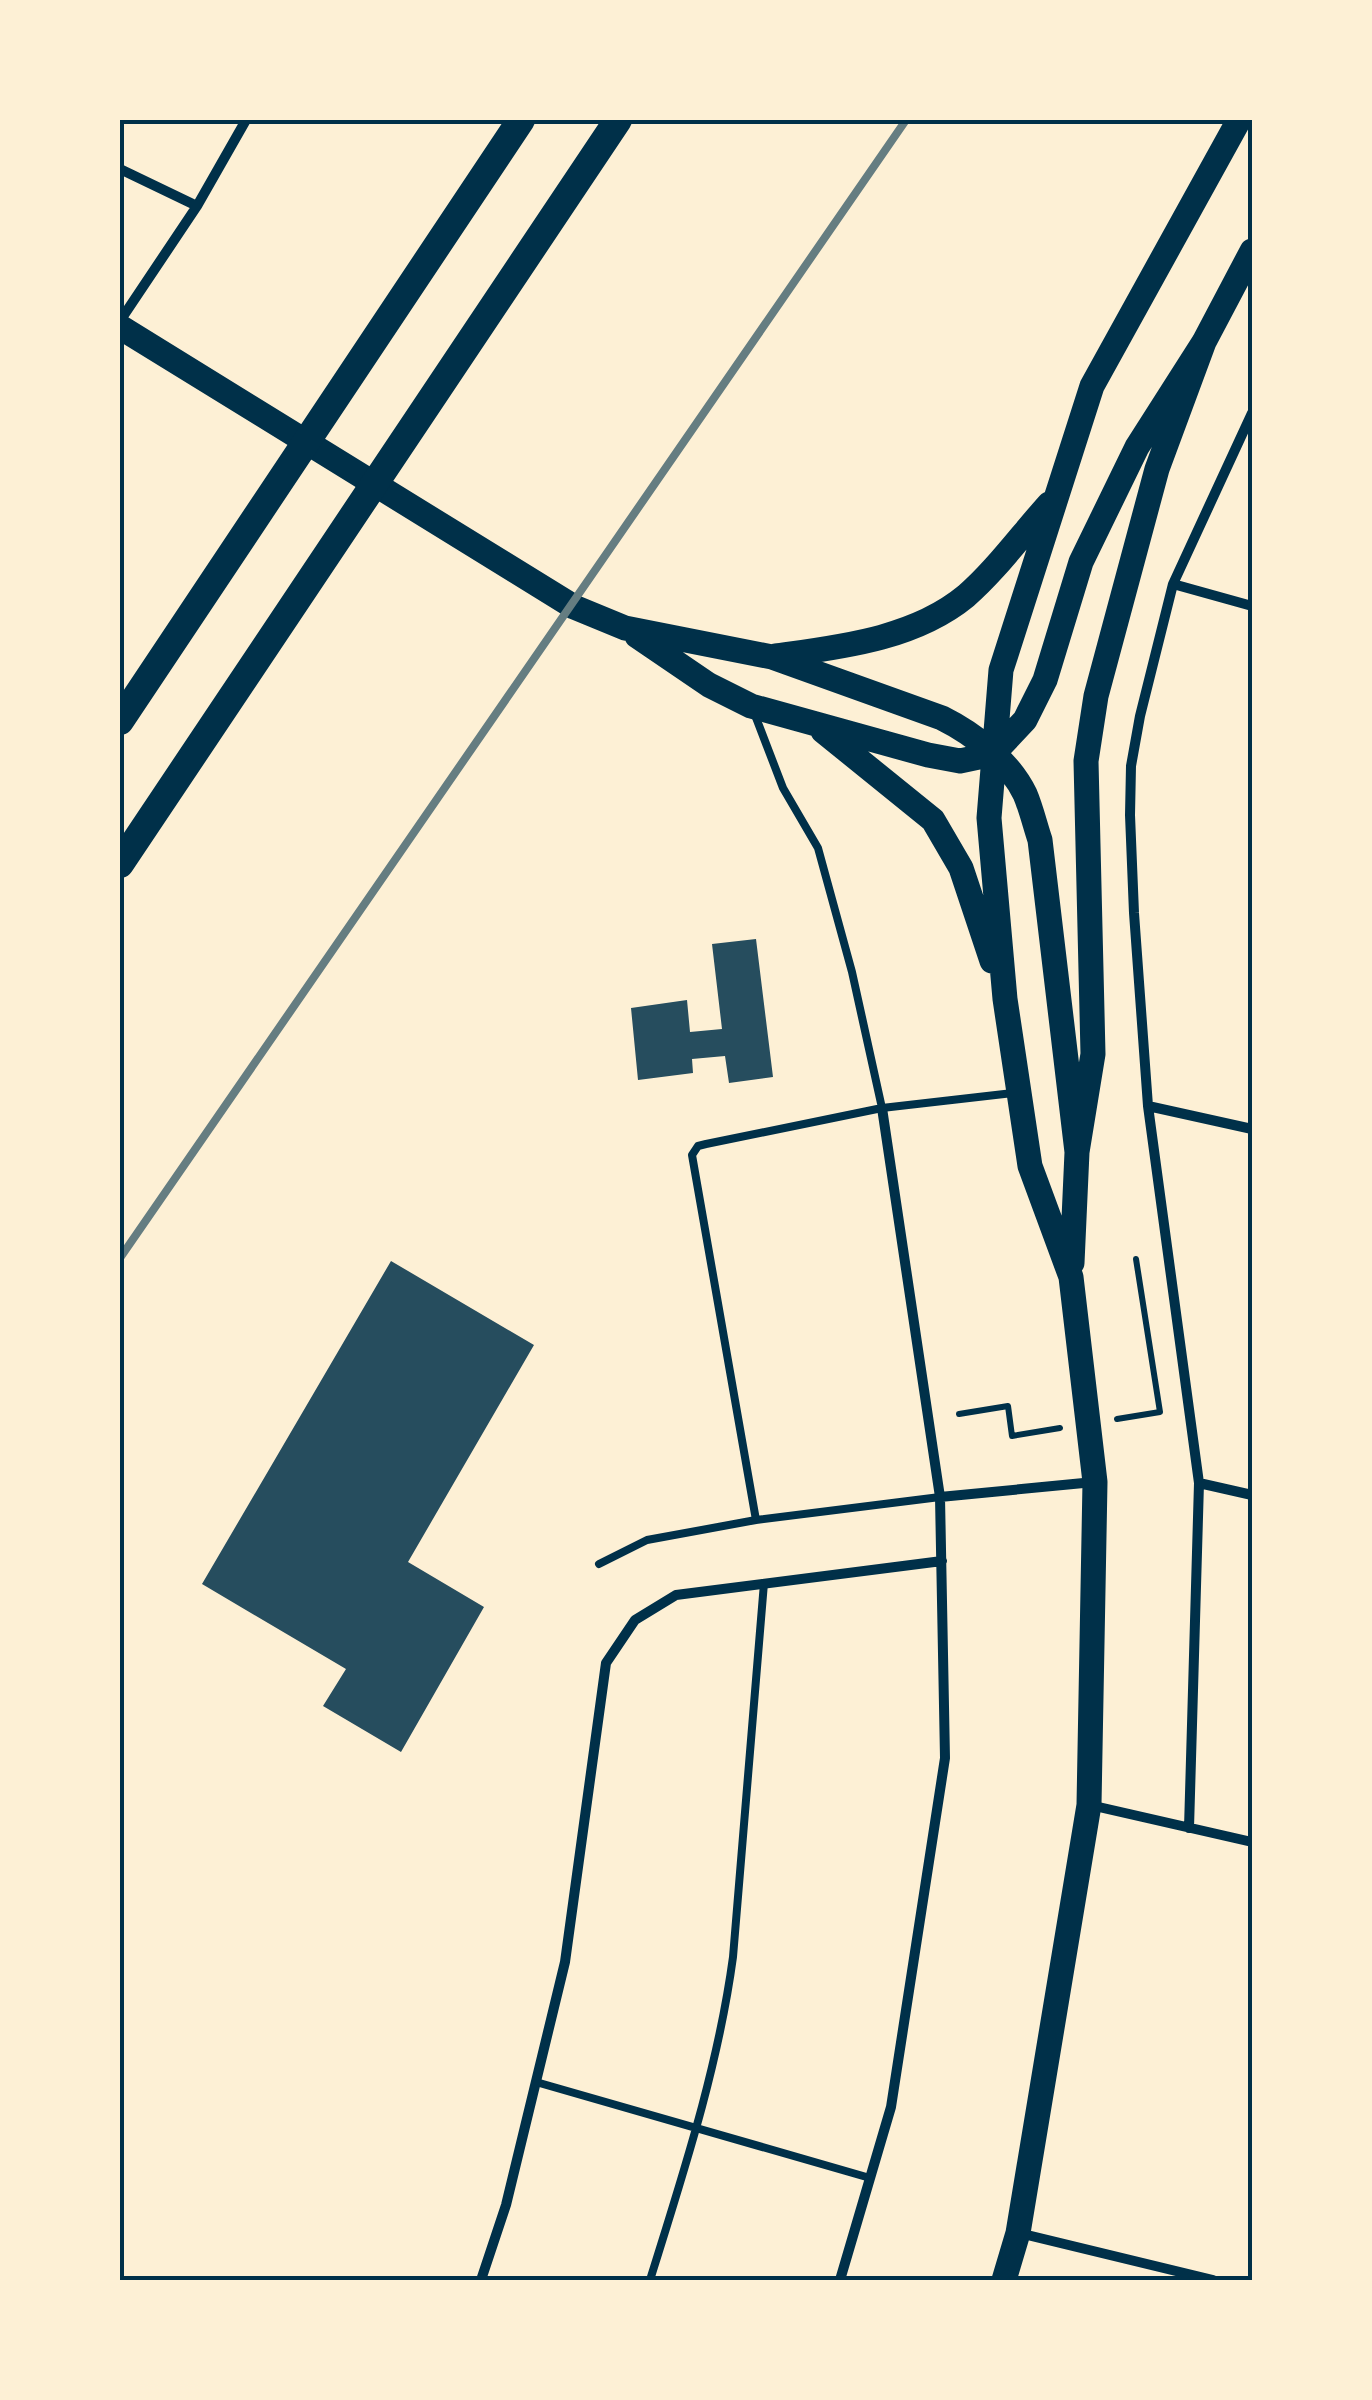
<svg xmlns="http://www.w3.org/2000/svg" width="1372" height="2400" font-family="'Source Sans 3',sans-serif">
<rect width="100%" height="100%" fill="#fdf0d5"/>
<path fill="#264d5e" d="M756,939l17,138 -44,6 -4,-27 -33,3 1,14 -55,7 -7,-72 56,-8 3,32 32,-3 -10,-85z
M391,1261l143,84 -126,217 76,45 -83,145 -78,-46 23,-37 -144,-85z"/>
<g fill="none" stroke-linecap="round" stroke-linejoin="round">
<path stroke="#003049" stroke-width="6" d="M959,1414l49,-8 4,30 48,-8
M1117,1419l43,-7 -24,-153"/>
<path stroke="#003049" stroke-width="8" d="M755,715l28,73 35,60 34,124 30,136
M940,1497l-184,23 -64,-365 6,-9 8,-2 176,-36 131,-15
M599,1564l48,-24 109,-20
M536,2082l334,96
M650,2280c33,-106 68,-212 83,-323l31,-374"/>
<path stroke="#003049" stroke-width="10" d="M120,169l77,37
M120,321l77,-115 49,-86
M1173,584l79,22
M1148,1106l104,23
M1199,1483l53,12
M940,1497l154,-15
M1090,1805l162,37
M1189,1828l10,-345 -51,-377 -14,-193 -4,-98 1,-49 9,-50 33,-132 79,-171
M1019,2233l194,47
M481,2280l25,-75 59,-243 41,-299 29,-43 41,-25 266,-34
M840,2280l51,-173 54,-349 -5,-261 -58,-389"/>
<path stroke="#003049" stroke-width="25" d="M120,327l454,280 51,21 147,29 170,61c32,16 67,43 83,76 6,14 10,31 15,46l37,312
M637,636l72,49 42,21 177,49 32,6 33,-7
M776,656c64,-9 138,-17 190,-60 30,-26 56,-62 83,-92
M823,731l110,89 28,48 31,93
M993,754l32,-34 20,-40 36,-118 56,-115 67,-105 48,-91
M1072,1263l5,-111 16,-98 -7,-293 10,-65 61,-227 47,-127
M1004,2280l14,-47 71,-428 6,-323 -24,-205 -41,-111 -25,-167 -16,-181 12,-148 91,-284 147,-266"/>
<path stroke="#003049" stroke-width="28" d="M120,721l401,-601
M120,864l498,-744"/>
<path stroke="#657d81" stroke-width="8" d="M120,1258l786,-1138"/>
</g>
<rect width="1372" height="2400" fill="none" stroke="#fdf0d5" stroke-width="245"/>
<rect x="122" y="122" width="1128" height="2156" fill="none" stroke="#003049" stroke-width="4"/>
</svg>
